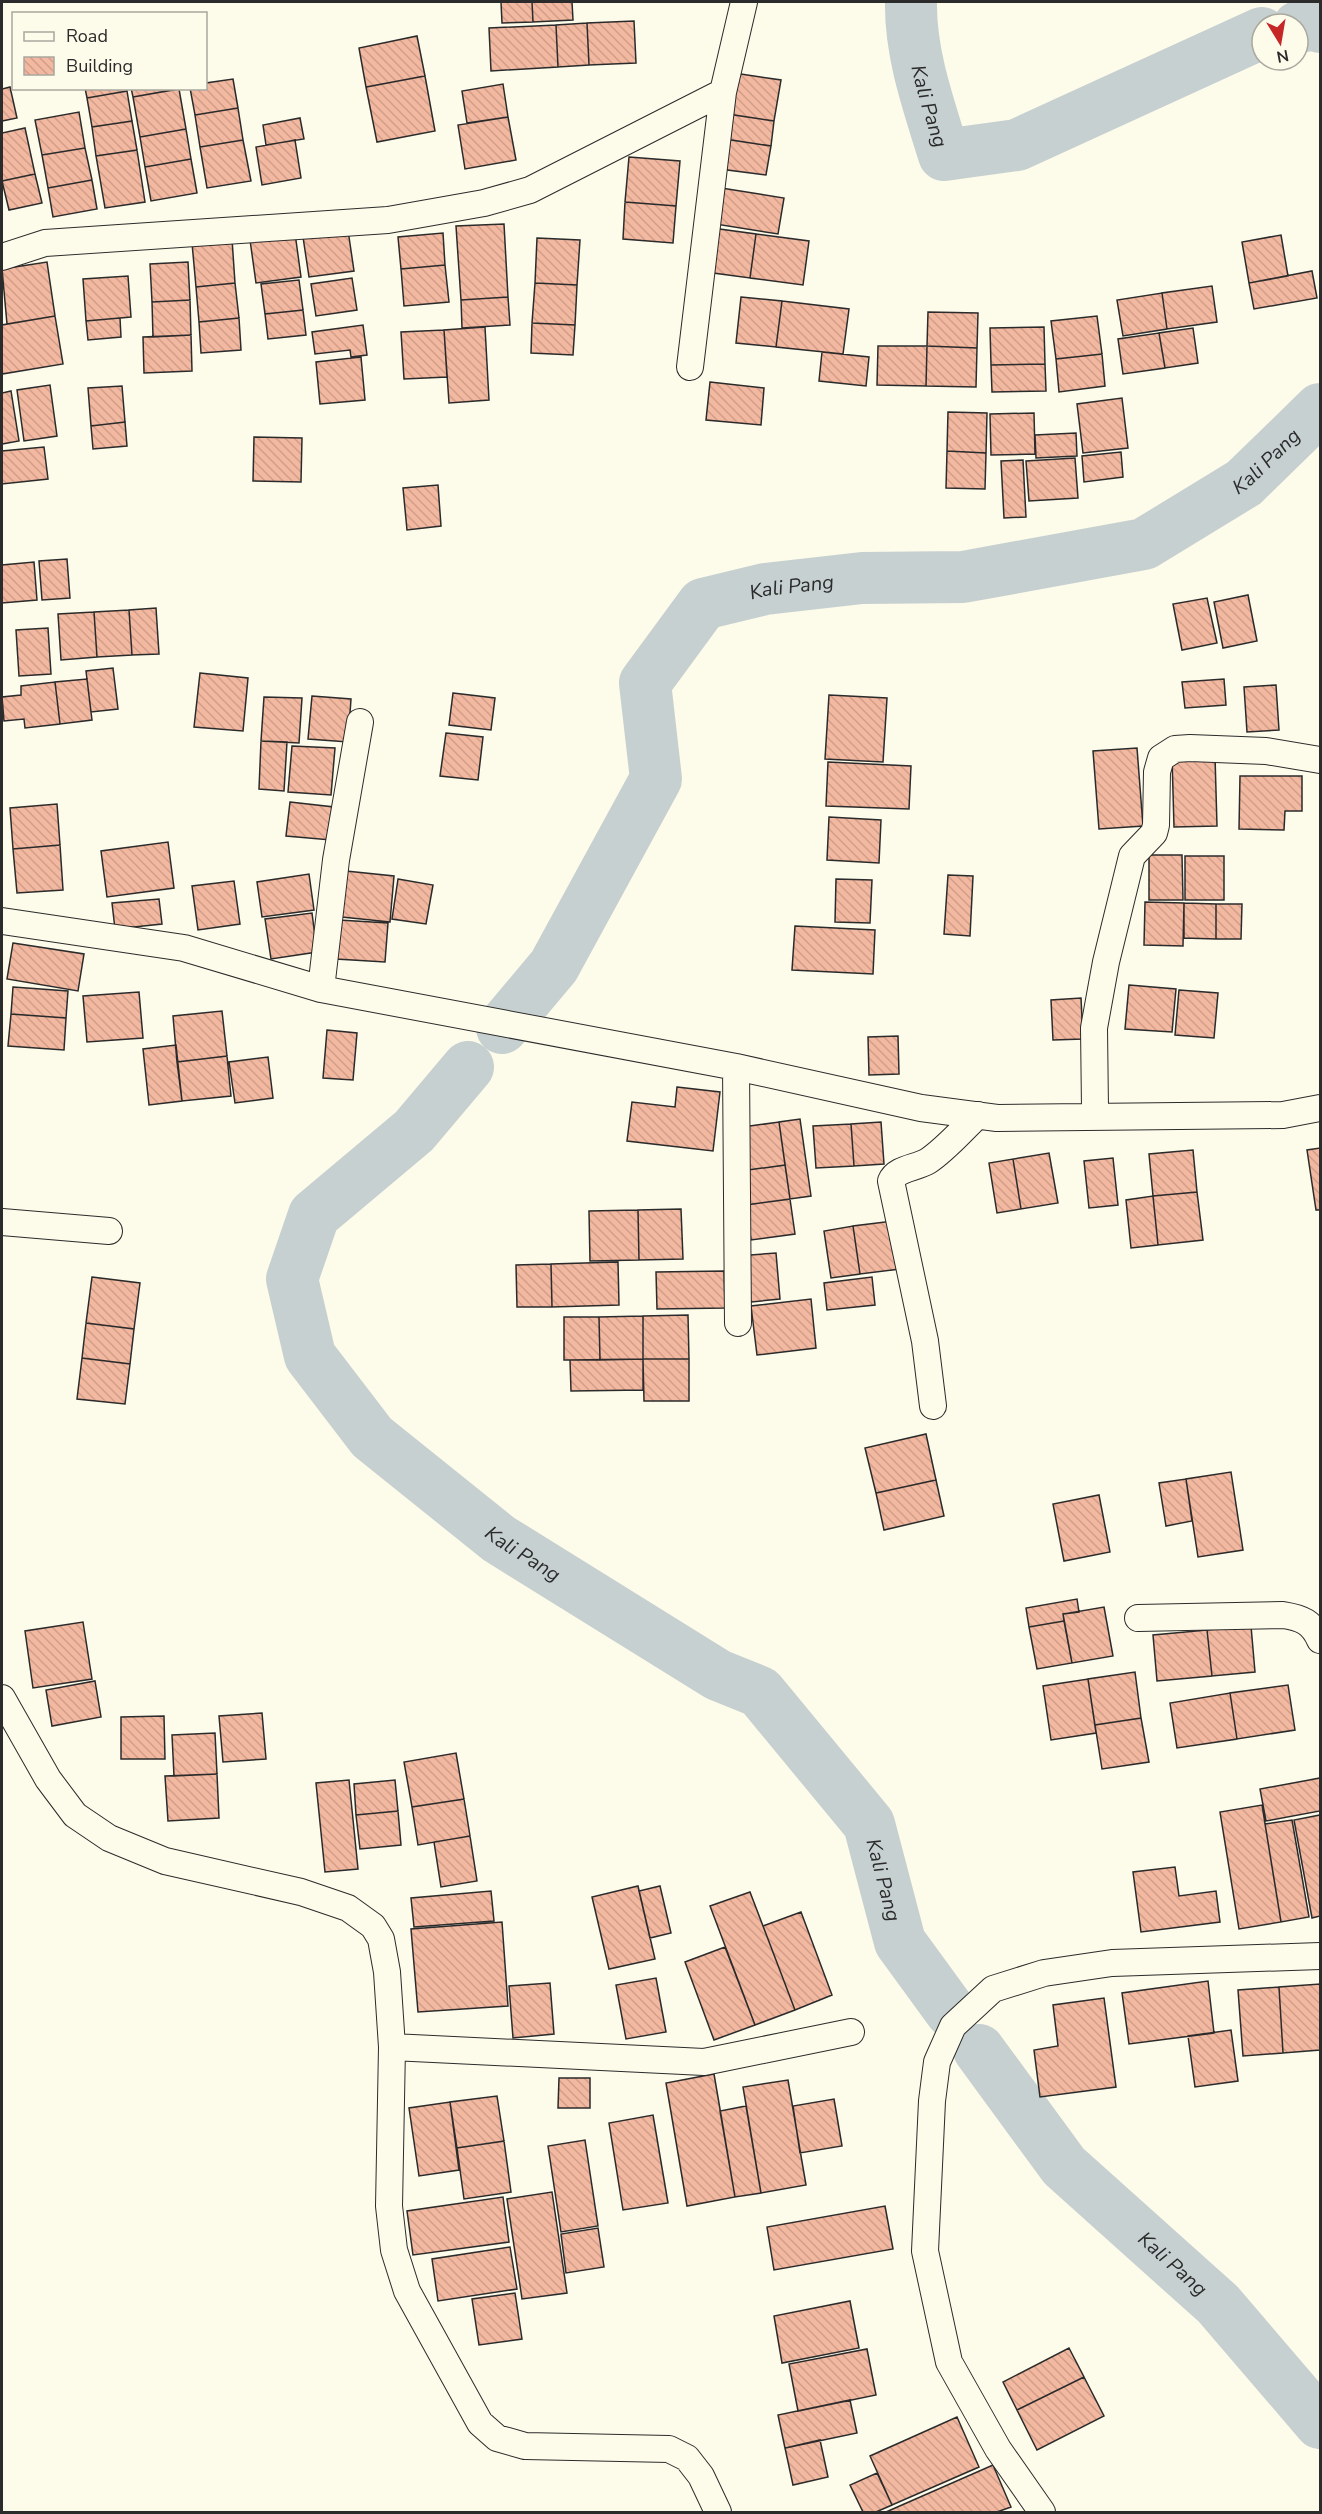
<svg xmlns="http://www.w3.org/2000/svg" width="1322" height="2514" font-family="'Nunito Sans',sans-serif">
<defs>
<pattern id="building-back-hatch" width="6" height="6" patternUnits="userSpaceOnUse" patternTransform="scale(1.5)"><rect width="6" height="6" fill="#f2b8a0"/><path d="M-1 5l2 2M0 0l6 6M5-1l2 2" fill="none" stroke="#d09e8a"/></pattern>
</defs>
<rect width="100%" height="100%" fill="#fdfbea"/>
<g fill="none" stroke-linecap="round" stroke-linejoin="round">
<g stroke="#c7d0d0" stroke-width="52">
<path id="s1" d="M911,2c-1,52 18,104 33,153l73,-10 245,-112"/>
<path d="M1298,27l19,-3 3,3"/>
<path id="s2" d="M502,1028l52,-62 102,-187 -11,-96 58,-79 62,-15 97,-11 101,-1 181,-33 100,-61 76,-74"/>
<path id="s3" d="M468,1067l-54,64 -100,84 -22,64 18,77 62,81 127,102 219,136 42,17 109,132 31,118 51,70"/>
<path id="s4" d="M979,2050l85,116 154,138 102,119"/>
</g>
</g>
<path fill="url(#building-back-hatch)" stroke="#2b2b2b" stroke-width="1.5" d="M501,2h31l1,20 -31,1z
M532,2h40l1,18 -40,2z
M634,21l2,42 -47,2 -2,-42z
M587,23l2,42 -31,2 -2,-42z
M556,25l2,42 -67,4 -2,-43z
M417,36l8,40 -59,11 -7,-39z
M734,73l47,7 -7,41 -46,-7z
M425,76l10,55 -58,11 -11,-55z
M233,79l5,29 -43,7 -5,-27h16v-5z
M503,84l5,33 -41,6 -5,-32z
M10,87l7,31 -15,3v-32z
M85,88h42v3l-40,7z
M131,88h52l-50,9z
M179,89l7,40 -46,8 -7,-40z
M127,91l5,30 -40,6 -5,-29z
M238,108l5,32 -43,7 -5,-32z
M79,112l6,36 -43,7 -7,-35z
M728,114l46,7 -3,25 -46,-7z
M508,117l8,43 -51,9 -7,-44z
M300,118l4,21 -38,6 -3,-20z
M132,121l5,29 -41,6 -4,-29z
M25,128l10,46 -33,7v-48z
M186,129l5,30 -46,8 -5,-30z
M725,139l46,7 -5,29 -46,-6z
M243,140l8,41 -44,7 -7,-41z
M295,140l6,38 -39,7 -6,-38z
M85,148l7,32 -44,8 -6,-33z
M137,150l8,52 -40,6 -9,-52z
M629,157l51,4 -4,45 -51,-4z
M191,159l6,34 -46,8 -6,-34z
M35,174l7,29 -33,7 -7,-29z
M92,180l5,29 -44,8 -5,-29z
M715,187l69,11 -6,36 -69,-11z
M625,202l51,4 -3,37 -50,-4z
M504,224l4,73 -47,3 -5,-74z
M712,228l44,6 -6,44 -44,-6z
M348,230l6,41 -45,6 -6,-40z
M295,233l6,44 -45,6 -6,-43z
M443,233l2,32 -44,4 -3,-32z
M756,234l53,7 -6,44 -53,-7z
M1281,235l7,41 -39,7 -7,-41z
M537,238l43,2 -3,45 -42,-2z
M232,239l3,44 -39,4 -4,-44z
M47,262l8,54 -48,8 -5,-55z
M188,262l2,38 -38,2 -2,-38z
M445,265l4,37 -45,4 -3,-37z
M1312,271l5,27 -63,11 -5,-26z
M128,276l3,41 -45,4 -3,-42z
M352,278l5,32 -41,6 -5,-32z
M299,280l4,30 -38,4 -4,-30z
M235,283l4,35 -40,4 -3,-35z
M535,283l42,2 -2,40 -43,-2z
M1212,286l5,36 -50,7 -5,-36z
M1162,293l5,36 -44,7 -6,-36z
M508,297l2,28 -48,3 -1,-28z
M741,297l41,4 -6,46 -40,-4z
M190,300l1,35 -38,2 -1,-35z
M782,301l67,8 -6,45 -67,-7z
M303,310l3,25 -38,4 -3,-25z
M928,312l50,1 -1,35 -50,-2z
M55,316l8,48 -61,10v-49z
M1097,316l5,38 -46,5 -5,-38z
M120,318l1,19 -33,3 -2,-19z
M239,318l2,32 -40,3 -2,-31z
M532,323l43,2 -2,30 -42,-2z
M363,325l4,30 -16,2 -1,-7 -35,4 -3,-22z
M485,327l4,73 -40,3 -5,-73z
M1044,327l1,37 -54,1 -1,-37z
M1193,328l5,35 -33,5 -6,-35z
M444,330l3,47 -43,2 -3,-47z
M1159,333l6,35 -42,6 -5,-35z
M191,335l1,36 -48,2 -1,-36z
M878,346h49l-1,40 -49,-1z
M927,346l50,2 -1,39 -50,-1z
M822,352l47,5 -3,29 -47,-5z
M1102,354l3,32 -46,6 -3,-33z
M361,357l4,43 -45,4 -4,-42z
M1045,364l1,27 -54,1 -1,-27z
M710,382l54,6 -3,37 -55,-5z
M50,385l7,51 -33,5 -7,-51z
M122,386l3,36 -34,4 -3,-38z
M11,391l8,50 -17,3v-51z
M1122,398l6,50 -45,5 -6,-49z
M948,412l39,1 -1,40 -39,-2z
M1034,413l1,41 -44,1 -1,-41z
M125,422l2,24 -34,3 -2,-23z
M1076,433l1,23 -41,2 -1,-23z
M254,437l48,1 -1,44 -48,-1z
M44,447l4,32 -46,5v-33z
M947,451l39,2 -1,36 -39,-1z
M1121,452l2,25 -39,5 -2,-26z
M1075,458l3,40 -49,3 -3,-40z
M1023,460l3,57 -22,1 -3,-57z
M438,485l3,41 -34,4 -4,-42z
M67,559l3,39 -28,2 -3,-39z
M34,562l3,38 -35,3v-38z
M1248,595l9,46 -34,7 -9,-46z
M1207,598l10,45 -35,7 -9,-46z
M156,608l3,46 -27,1 -3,-45z
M129,610l3,45 -35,2 -3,-45z
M94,612l3,45 -36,3 -3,-46z
M48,628l3,46 -32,2 -3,-46z
M113,668l5,41 -27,3 -5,-41z
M200,673l48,5 -5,53 -49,-4z
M87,679l5,41 -32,4 -5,-42z
M1224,679l2,26 -41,3 -3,-26z
M55,682l5,42 -35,4 -1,-9 -20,2 -2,-24 19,-2v-9z
M1276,685l3,45 -32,2 -3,-45z
M453,693l42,5 -4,32 -42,-5z
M829,695l58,3 -4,64 -58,-3z
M312,696l39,3 -3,43 -40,-3z
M264,697l38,1 -3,45 -38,-2z
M446,733l37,4 -5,43 -38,-4z
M261,741l26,1 -3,49 -25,-2z
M292,746l43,2 -4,47 -43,-3z
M1137,748l6,78 -44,3 -6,-78z
M1215,756l2,70 -43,1 -2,-70z
M828,762l83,4 -2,43 -83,-3z
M1240,776h62v35h-17l-1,19 -45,-1z
M290,802l44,5 -3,33 -45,-4z
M57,804l3,41 -47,4 -3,-41z
M829,817l52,3 -2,43 -52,-3z
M168,842l6,46 -67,9 -6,-46z
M60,845l3,45 -46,3 -4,-44z
M1149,855h33l1,45h-34z
M1185,856h39v44h-39z
M346,871l48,5 -4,46 -48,-5z
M309,874l5,36 -52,7 -5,-35z
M948,875l25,1 -3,60 -26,-2z
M398,879l35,6 -7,39 -34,-5z
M836,879l36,1 -2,43 -35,-1z
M234,881l6,43 -42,6 -6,-44z
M159,899l3,25 -47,5 -3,-26z
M1145,902l39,1 -1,43 -39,-1z
M1184,903l32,1v35l-32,-1z
M1216,904h26l-1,35h-25z
M312,913l5,39 -46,7 -6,-40z
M339,920l49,3 -3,39 -49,-3z
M795,926l80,4 -2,44 -81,-4z
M13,943l71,11 -6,37 -71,-12z
M1129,985l47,4 -4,43 -47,-3z
M13,987l55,4 -2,27 -55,-4z
M1179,990l39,3 -4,45 -39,-3z
M139,992l4,46 -56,4 -4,-46z
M1081,998l2,41 -30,1 -2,-40z
M222,1011l5,45 -50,6 -4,-46z
M11,1014l55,4 -2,32 -56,-4z
M327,1030l30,3 -4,47 -30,-2z
M898,1036l1,38 -30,1 -1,-38z
M176,1045l6,56 -33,4 -6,-56z
M227,1056l4,40 -49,5 -5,-39z
M268,1057l5,41 -38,5 -6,-41z
M677,1087l43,5 -7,59 -86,-10 5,-39 43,5z
M800,1119l11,77 -21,3 -11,-77z
M779,1122l6,43 -44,6 -5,-43z
M881,1122l3,42 -30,2 -3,-42z
M851,1124l3,42 -38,2 -3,-42z
M1320,1148v62h-4l-9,-60z
M1193,1150l4,42 -44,4 -4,-42z
M1049,1153l9,50 -37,6 -8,-50z
M1113,1158l5,47 -29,3 -5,-47z
M1013,1159l8,50 -24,4 -8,-50z
M785,1165l5,34 -44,6 -5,-34z
M1197,1192l6,48 -45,5 -5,-49z
M1153,1196l5,49 -27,3 -5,-48z
M790,1199l5,35 -44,6 -5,-35z
M681,1209l2,50 -44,1 -1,-50z
M638,1210l1,50 -49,1 -1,-50z
M893,1221l7,48 -40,5 -7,-48z
M853,1226l7,48 -29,4 -7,-47z
M776,1253l4,46 -39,4 -4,-47z
M618,1262l1,43 -67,2 -1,-43z
M551,1264l1,43h-35l-1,-42z
M724,1271l1,37 -68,1 -1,-37z
M92,1277l48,6 -6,46 -48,-6z
M872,1277l3,28 -48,5 -3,-27z
M811,1299l5,49 -59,7 -6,-49z
M688,1315l1,44h-46v-43z
M643,1316v43l-43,1 -1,-43z
M564,1317h35l1,43h-36z
M86,1323l48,6 -4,35 -48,-6z
M82,1358l48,6 -5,40 -48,-5z
M643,1359v31l-72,1 -1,-31z
M643,1359h46v42h-45z
M926,1434l10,46 -60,13 -11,-45z
M1231,1472l12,78 -45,7 -12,-78z
M1186,1479l6,42 -26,5 -7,-43z
M936,1480l8,36 -60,14 -8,-37z
M1099,1495l11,57 -46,9 -11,-57z
M1077,1599l2,13 -16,2 1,7 -35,6 -3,-19z
M1104,1607l9,49 -41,7 -9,-49z
M1064,1621l8,42 -35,6 -8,-42z
M83,1622l9,57 -59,9 -8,-57z
M1251,1626l4,46 -43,4 -5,-46z
M1207,1630l5,46 -55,5 -4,-46z
M1135,1672l6,46 -46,7 -7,-46z
M1088,1679l8,54 -45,7 -8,-54z
M95,1681l6,36 -49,9 -6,-36z
M1288,1685l7,45 -58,9 -7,-46z
M1230,1693l7,46 -60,9 -7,-45z
M262,1713l4,46 -43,3 -4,-46z
M164,1716l1,43h-44v-42z
M1141,1718l8,44 -47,7 -7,-44z
M215,1733l2,41 -43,2 -2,-41z
M456,1753l8,46 -52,8 -8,-45z
M217,1774l2,44 -51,3 -3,-45z
M1320,1778v33l-54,10 -6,-32z
M349,1780l9,89 -33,3 -9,-89z
M395,1780l3,31 -42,4 -2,-31z
M464,1799l6,37 -52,9 -6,-38z
M1262,1805l19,117 -42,7 -19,-117z
M398,1811l3,34 -41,4 -4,-34z
M1320,1815v101l-8,2 -18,-98z
M1292,1820l17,97 -28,5 -16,-98z
M470,1836l7,45 -36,6 -7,-45z
M1175,1867l4,29 37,-5 4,31 -79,10 -8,-60z
M638,1886l17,73 -46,10 -17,-72z
M660,1886l11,47 -21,5 -11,-47z
M491,1891l3,30 -80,6 -3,-29z
M750,1892l45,118 -40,15 -45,-119z
M801,1912l31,83 -37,15 -32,-84z
M502,1922l6,84 -90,6 -7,-83z
M725,1947l30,78 -41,15 -29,-78z
M656,1978l10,54 -40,7 -10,-54z
M1208,1981l6,52 -85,11 -7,-51z
M550,1983l4,51 -41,4 -4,-52z
M1320,1984v66l-37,3 -4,-66z
M1279,1987l4,66 -40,3 -5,-66z
M1104,1998l12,89 -76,10 -6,-47 24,-4 -5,-41z
M1231,2030l7,51 -43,6 -7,-51z
M714,2074l21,123 -48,9 -21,-123z
M559,2078h31v30h-32z
M788,2080l18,105 -45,8 -18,-106z
M497,2096l7,45 -47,7 -7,-46z
M834,2099l8,47 -42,7 -7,-47z
M450,2102l9,68 -40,6 -10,-68z
M746,2106l15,87 -26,4 -15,-86z
M653,2115l15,88 -45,7 -14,-87z
M585,2140l13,86 -37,6 -13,-86z
M504,2141l7,51 -47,7 -7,-51z
M552,2192l15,101 -45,6 -15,-100z
M503,2197l6,45 -96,13 -6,-44z
M885,2206l8,43 -119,21 -7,-43z
M598,2228l6,39 -38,6 -5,-39z
M510,2247l7,42 -79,12 -6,-42z
M515,2293l7,46 -43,6 -7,-46z
M850,2301l9,47 -77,15 -8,-47z
M1069,2348l15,29 -67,33 -14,-28z
M867,2349l9,46 -78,16 -9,-47z
M1084,2377l20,39 -67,34 -20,-40z
M850,2400l7,33 -72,15 -7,-33z
M957,2417l22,50 -87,38 -22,-49z
M820,2440l8,37 -35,8 -8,-37z
M993,2465l18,42 -14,5h-111z
M877,2473l15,32 -16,7h-13l-13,-27z"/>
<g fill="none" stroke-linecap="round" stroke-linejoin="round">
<g stroke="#2b2b2b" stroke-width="28">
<path id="street" d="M2,257l43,-14 343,-23 96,-17 46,-13 193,-98
M690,367l33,-275 21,-90
M2,921l182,27 137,41 415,78 185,41 76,10 286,-3 37,-7
M321,989l15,-129 24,-138
M736,1067l2,256
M1093,1116l2,-7 -1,-81 12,-66 26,-106 22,-23 2,-8 1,-53 4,-14 14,-9 15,-1 76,3 54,9
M2,1222l107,9
M933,1406l-8,-65 -34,-160c5,-13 26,-13 37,-20 18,-12 34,-31 50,-46
M1138,1618l145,-3c19,3 29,7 37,25
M2,1698l46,81 27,36 34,23 56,23 136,31 47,16 25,18 8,13 6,33 5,75 -3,159 5,44 13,41 73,132 17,15 28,8 144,3 18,9 14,18 17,36
M392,2047l312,15 147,-30
M1042,2512l-44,-63 -49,-87 -24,-111 7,-150 5,-39 16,-36 40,-37 51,-16 68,-10 208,-7"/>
</g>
<use href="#street" stroke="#fdfbea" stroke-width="26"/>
</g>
<g text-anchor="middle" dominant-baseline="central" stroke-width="4.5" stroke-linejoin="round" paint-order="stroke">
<g font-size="20" font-style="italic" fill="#2b2b2b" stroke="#fdfbea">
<text stroke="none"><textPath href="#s1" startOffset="106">Kali Pang</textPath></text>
<text stroke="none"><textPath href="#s2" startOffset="1083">Kali Pang</textPath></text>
<text stroke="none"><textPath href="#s2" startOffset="579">Kali Pang</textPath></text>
<text stroke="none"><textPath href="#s3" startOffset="654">Kali Pang</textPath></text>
<text stroke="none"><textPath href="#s3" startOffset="1158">Kali Pang</textPath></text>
<text stroke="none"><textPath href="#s4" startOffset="290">Kali Pang</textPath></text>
</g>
</g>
<rect width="1322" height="2514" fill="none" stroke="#2b2b2b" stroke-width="6"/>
<rect x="12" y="12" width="195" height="78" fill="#fdfbea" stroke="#a9a89e" stroke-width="1.5"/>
<rect x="24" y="32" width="30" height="9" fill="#fdfbea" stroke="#a9a89e" stroke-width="1.5"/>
<text x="66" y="42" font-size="18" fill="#2b2b2b">Road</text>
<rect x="24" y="57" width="30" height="18" fill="url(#building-back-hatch)" stroke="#a9a89e" stroke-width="1.5"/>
<text x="66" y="72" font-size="18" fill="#2b2b2b">Building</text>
<g transform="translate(1280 42) rotate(169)"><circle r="28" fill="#fdfbea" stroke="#a9a89e" stroke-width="1.5"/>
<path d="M0-4.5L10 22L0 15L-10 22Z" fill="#c62828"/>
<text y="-9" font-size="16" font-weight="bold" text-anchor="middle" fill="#2b2b2b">N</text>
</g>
</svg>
